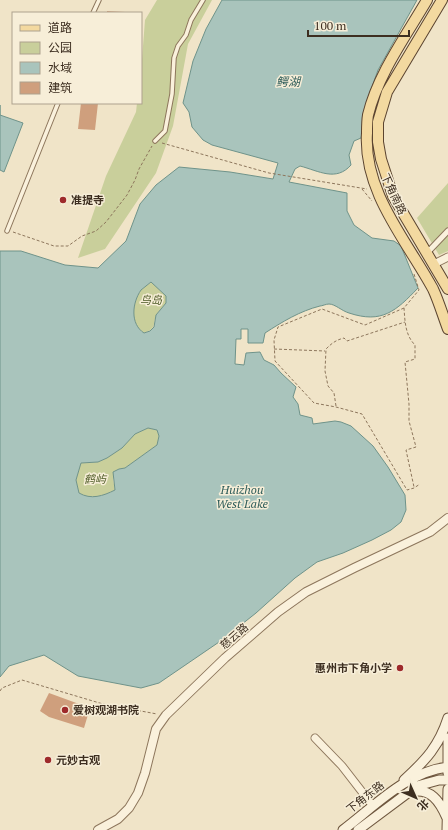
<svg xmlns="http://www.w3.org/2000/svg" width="448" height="830" font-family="'PT Serif','Noto Sans SC',serif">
<rect width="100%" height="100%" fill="#f0e4c8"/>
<path fill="#c9cf9b" d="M157,0h55l-24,44 -15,82 -17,47 -51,76 -27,9 28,-82 30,-64 1,-9h4v-31l4,-52z
M448,183v68l-9,4 -22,-37z
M152,282l14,14v7c-3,4 -8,8 -10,13 -4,10 1,12 -12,17 -14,-9 -12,-30 -3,-43 3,-3 7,-5 11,-8z
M148,428l9,2 2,6 -2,9 -32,23 -6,1 -6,10 2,11c-12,6 -24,10 -36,3l-3,-13 5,-17 17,-1 9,-4 15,-10 13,-14z"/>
<path fill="#a9c4bc" stroke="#6f938a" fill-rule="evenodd" d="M222,0h195l-39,70 -10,28 -7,40 -7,3 -5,14 2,10c-15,17 -32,6 -51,1l-5,3 -6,13 58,11v18l7,14 18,13 22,3 7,5 17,42c-22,23 -36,36 -69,25 -7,-2 -14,-9 -20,-9 -3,0 -7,2 -9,2 -20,5 -38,16 -55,27l-2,10h-15v-14h-7v10h-5l-1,25 9,1 2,-12 14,-1 4,8 10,5 7,8 15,14 -3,10 5,7 2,11 12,3 1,6 22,-3 6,1 10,4 22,20 15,21 17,28 1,15 -5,12 -10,8 -19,10 -29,13 -26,9 -22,16 -39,35 -34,27 -63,43 -18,5 -63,-12 -34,-21 -35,11 -9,11v-426h21l44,14 33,3 28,-27 14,-37 16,-19 23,-18 51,5 43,7 5,-16 -66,-18 -9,-5 -11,-13 -3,-15 -6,-9 10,-42 13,-32zM151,282l15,14v7l-10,12 -2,12 -4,4 -6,2c-14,-9 -12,-30 -3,-43 3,-3 7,-5 10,-8zM148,428l9,2 2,6 -2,9 -32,23 -6,1 -6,3 2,18c-12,6 -24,10 -36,3l-3,-13 5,-17 17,-1 9,-4 15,-10 13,-14z
M0,105v10l23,8 -19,49 -4,-2z"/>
<path fill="#cf9f7d" d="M107,11l18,1v1h-18z
M81,103h17l-3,27 -17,-1z
M49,693l41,15 -6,20 -35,-11 -9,-6z"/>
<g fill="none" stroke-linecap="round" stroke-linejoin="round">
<g stroke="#8d765c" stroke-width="5.5">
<path id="service" d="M93,13l6,-13
M155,141l10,-10 7,-37 2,-36 4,-12 8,-11 5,-15 12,-20
M7,231l51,-128"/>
</g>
<g stroke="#8d765c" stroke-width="7">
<path id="pedestrian" d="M427,253l21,-22"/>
</g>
<g stroke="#8d765c" stroke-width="9">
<path id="minor" d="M434,264l14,-7
M315,738l27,28 31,40"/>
</g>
<g stroke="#8d765c" stroke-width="10">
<path id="tertiary" d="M98,830l20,-11 11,-11 9,-15 7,-20 11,-44 10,-14 59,-57 53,-46 28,-20 48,-24 76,-36 18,-14"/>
</g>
<g stroke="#6f573f" stroke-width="11">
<path id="secondary" d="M448,773v-35
M404,780c22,-20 35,-34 44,-62
M410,792c21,-5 30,10 37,26
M343,830c32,-24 63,-58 105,-63
M358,830l59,-44 22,-6h9
M447,830l1,-41"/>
</g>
<g stroke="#5b4430" stroke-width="12">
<path id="primary" d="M427,0c-21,36 -49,74 -59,115 -1,6 -1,13 -1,18 -4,59 40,108 66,156 6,13 10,27 15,40
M442,0l-55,92 -9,30v20l3,17 12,37 55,93"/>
</g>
<path stroke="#8d765c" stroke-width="1" stroke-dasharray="3 2" stroke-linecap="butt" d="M162,143l107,30 98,16
M362,189l10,12
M13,232l41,14h14l14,-10 14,-5 10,-9 21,-27 8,-15 4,-11 13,-23
M414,274l5,16 -15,18c1,13 1,27 11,37v14l-10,3 4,42v17l7,26 -10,3 8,37
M404,308l-39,17 -43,-16 -44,18 -4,13 1,21 39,42 22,4 26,7 45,76 7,-2 6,-4
M274,349l51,2
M336,406l-2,-13 -6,-7 -3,-15 1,-22c6,-6 10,-9 18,-11l3,3 58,-19
M0,691l2,-3 20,-8 81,24 54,10"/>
<use href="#service" stroke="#faf1dc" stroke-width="3.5"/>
<use href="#pedestrian" stroke="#faf1dc" stroke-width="5"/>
<use href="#minor" stroke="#faf1dc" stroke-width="7"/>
<use href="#tertiary" stroke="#faf1dc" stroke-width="8"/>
<use href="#secondary" stroke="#faf1dc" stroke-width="9"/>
<use href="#primary" stroke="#f3d9a0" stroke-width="10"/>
</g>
<g fill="#9e2a2b" stroke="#f7eed8" stroke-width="1.5">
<circle cx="63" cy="200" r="4"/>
<circle cx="400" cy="668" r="4"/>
<circle cx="65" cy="710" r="4"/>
<circle cx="48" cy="760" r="4"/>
</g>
<g text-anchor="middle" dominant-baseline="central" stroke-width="3" stroke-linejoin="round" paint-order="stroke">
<g font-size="11" fill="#3d2e20" stroke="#f7eed8">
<text transform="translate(394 194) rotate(65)">下角南路</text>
<text transform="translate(234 636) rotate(-41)">慈云路</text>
<text transform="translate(365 797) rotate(-38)">下角东路</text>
</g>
<g font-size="11" font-weight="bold" fill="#3d2e20" stroke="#f7eed8" text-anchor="start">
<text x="71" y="200">准提寺</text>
<text x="392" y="668" text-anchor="end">惠州市下角小学</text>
<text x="73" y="710">爱树观湖书院</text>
<text x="56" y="760">元妙古观</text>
</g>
<g font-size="11" font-style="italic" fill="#4d5a26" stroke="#f7eed8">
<text x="151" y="300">鸟岛</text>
<text x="95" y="479">鹤屿</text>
</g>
<g font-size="12" font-style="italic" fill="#2f5d5a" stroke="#f7eed8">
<text x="288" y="81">鳄湖</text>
<text x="242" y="489">Huizhou<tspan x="242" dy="14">West Lake</tspan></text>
</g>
</g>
<rect x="12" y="12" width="130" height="92" fill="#f7eed8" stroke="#ada18e"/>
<rect x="20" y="25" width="20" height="6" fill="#f3d9a0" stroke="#ada18e"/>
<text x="48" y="32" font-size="12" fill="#3d2e20">道路</text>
<rect x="20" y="42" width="20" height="12" fill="#c9cf9b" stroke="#ada18e"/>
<text x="48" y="52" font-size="12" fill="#3d2e20">公园</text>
<rect x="20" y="62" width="20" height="12" fill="#a9c4bc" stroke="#ada18e"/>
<text x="48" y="72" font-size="12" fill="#3d2e20">水域</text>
<rect x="20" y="82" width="20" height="12" fill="#cf9f7d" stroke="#ada18e"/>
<text x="48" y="92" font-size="12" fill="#3d2e20">建筑</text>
<g transform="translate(416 798) rotate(135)" stroke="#f7eed8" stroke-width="3" paint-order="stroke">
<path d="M0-3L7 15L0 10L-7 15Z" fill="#3d2e20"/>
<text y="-6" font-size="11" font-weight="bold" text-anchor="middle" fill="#3d2e20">北</text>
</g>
<path d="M308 30v6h101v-6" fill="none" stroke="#3d2e20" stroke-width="2"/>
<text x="314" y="30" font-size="12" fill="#3d2e20" stroke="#f7eed8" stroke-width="3" paint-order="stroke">100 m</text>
</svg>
